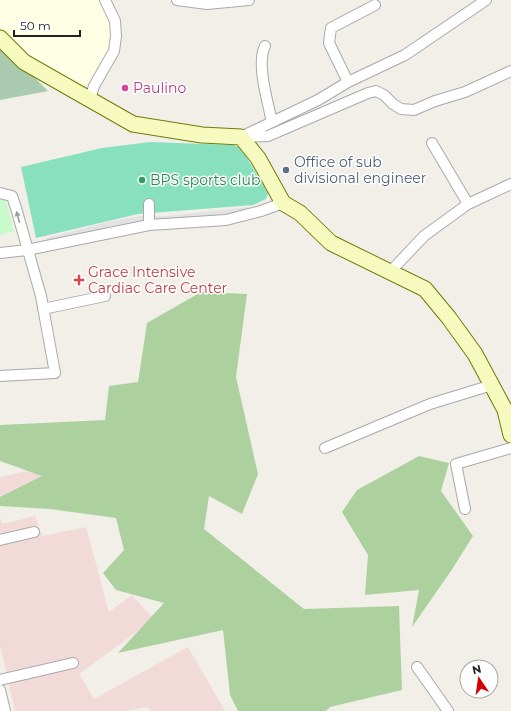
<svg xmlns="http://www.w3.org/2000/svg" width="511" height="711" font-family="Montserrat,sans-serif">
<rect width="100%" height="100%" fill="#f2efe9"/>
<path fill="#f2dad9" d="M39,468l5,22 -44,10v-23z
M35,516l7,20 44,-9 23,85 23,-17 22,24 -75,55 15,25 94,-52 37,64h-73l-5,-4 -22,4h-110l-15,-65v-129l2,7z"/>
<path fill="#ffffe5" d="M0,0h104l10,18v32l-18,32 -13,4 -39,-17 -44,-42z"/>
<path fill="#add19e" d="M201,292l46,2 -11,83 22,97 -16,40 -33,-18 -5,33 100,80 95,-3 3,84 -72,17 -4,4h-88l-8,-16 -7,-65 -105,23 46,-50 -48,-13 -13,-17 21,-23 -8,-32 -66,-9 -50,-3v-9l42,-21 -42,-15v-36l105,-5 4,-34 29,-4 9,-59z
M419,456l30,7 -8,28 32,45 -22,35 -39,56 7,-37 -54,5 3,-40 -26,-43 15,-22z"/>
<path fill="#aacbaf" d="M0,43l48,48 -48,9z"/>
<path fill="#c8facc" d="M5,198l9,33 -14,4v-36z"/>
<path fill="#88e0be" d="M150,142l83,3 8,3 27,45 -2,6 -13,6 -115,9 -102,24 -15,-71 81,-19z"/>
<path fill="#e2e2e2" d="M249,207l1,4 -37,7 -73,3 -27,5 -66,17 -1,-5 66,-17 28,-5h28z"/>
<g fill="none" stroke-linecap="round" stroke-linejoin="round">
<g stroke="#a9a9a9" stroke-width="12">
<path id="street" d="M177,0l30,4 42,-4
M265,46c-9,18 3,56 7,76
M348,82l-19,-39 2,-15 44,-23
M90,99l4,-13 20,-35 2,-15 -1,-15 -10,-21
M245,135l73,-35 30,-18 57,-27 81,-55
M241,137l27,-1 100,-43 8,-2 8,4 9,9 8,5 13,1 21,-9 30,-9 46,-21
M432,143l36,61 43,-20
M0,193l12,3 4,12 25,88 14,77 -55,3
M149,225v-21
M0,253l27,-3 122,-25 77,-5 35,-9 22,-8
M390,272l34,-36 44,-32
M43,309l62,-13
M325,448l105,-44 62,-19
M465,509l-9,-45 55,-16
M0,540l34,-8
M417,667l31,44
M0,680l73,-17
M0,690l5,21"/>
</g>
<g stroke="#707d05" stroke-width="17">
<path id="secondary" d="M0,38l24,24 109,62 69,11 39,2 17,21 25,45 17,10 31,30 94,46 24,29 26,36 30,56 6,25"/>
</g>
<use href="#street" stroke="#fff" stroke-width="10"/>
<use href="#secondary" stroke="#f7fabf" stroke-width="15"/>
</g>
<defs><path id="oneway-solid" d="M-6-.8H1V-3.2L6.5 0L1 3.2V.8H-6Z"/></defs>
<use fill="#9c9c9c" href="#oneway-solid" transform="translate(18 217) rotate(-105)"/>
<circle fill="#d1479c" stroke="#fff" stroke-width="1.5" cx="125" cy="88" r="4"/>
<circle fill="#5c6f8a" stroke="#fff" stroke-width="1.5" cx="286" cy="170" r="4"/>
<circle fill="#2e9e5b" stroke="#fff" stroke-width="1.5" cx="142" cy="180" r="4"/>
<path fill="#e0444e" stroke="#fff" stroke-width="1.5" d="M77 274h4v4h4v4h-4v4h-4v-4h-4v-4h4z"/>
<g text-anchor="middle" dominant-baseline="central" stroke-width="3" stroke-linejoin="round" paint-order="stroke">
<g font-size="14" fill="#b23c85" stroke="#fff" text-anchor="start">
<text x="133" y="88">Paulino</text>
</g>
<g font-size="14" fill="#4e5e75" stroke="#fff" text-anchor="start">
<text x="294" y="162">Office of sub<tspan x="294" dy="16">divisional engineer</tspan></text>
</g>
<g font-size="14" fill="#27864d" stroke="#fff" text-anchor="start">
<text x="150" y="180">BPS sports club</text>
</g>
<g font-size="14" fill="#be3a42" stroke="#fff" text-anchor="start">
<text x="88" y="272">Grace Intensive<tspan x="88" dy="16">Cardiac Care Center</tspan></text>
</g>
</g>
<g transform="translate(479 679) rotate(347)"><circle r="19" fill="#ffffff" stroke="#a7a7a7"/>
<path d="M0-3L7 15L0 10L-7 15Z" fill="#d40000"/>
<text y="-6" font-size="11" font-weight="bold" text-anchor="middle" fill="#222222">N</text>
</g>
<path d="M14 30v6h66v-6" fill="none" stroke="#222222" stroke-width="2"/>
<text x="20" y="30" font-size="12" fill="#222222" stroke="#ffffff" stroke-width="3" paint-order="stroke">50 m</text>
</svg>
